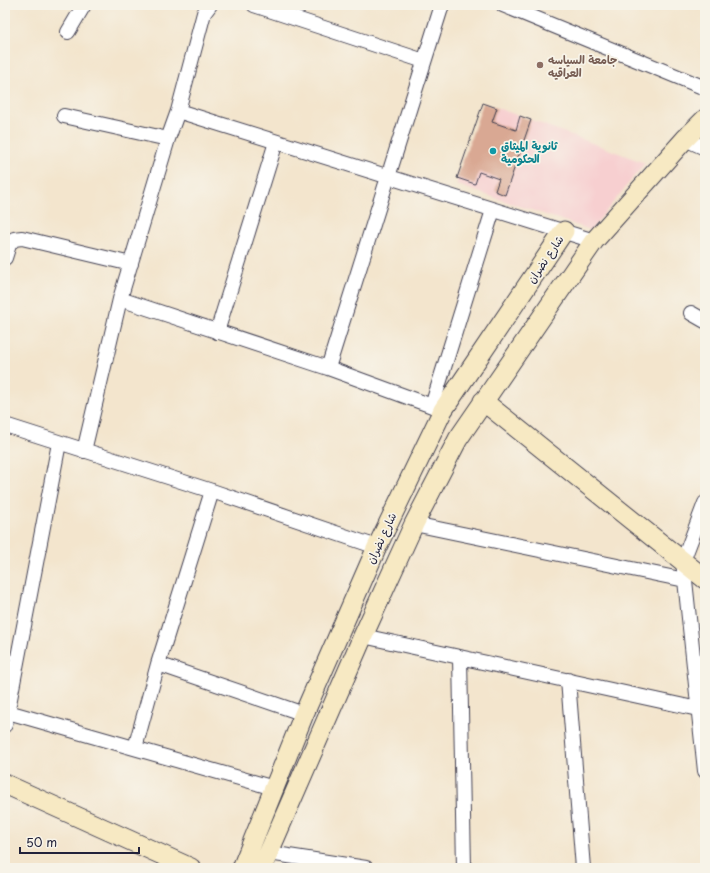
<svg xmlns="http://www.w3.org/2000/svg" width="710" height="873" font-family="'Playpen Sans','Playpen Sans Arabic',sans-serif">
<rect width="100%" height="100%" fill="#f7f3e8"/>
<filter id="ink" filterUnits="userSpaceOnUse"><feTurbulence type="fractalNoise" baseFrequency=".025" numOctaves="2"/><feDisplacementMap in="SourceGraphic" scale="8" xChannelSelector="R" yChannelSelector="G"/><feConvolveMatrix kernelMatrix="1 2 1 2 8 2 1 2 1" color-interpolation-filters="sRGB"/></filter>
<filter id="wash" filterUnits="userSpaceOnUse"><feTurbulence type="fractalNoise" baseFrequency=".012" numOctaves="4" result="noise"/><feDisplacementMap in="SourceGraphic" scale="16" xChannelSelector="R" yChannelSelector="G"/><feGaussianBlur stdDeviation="0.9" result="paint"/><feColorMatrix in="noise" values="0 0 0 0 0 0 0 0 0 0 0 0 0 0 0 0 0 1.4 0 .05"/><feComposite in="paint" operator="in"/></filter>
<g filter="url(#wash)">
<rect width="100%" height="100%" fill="#f3e5cd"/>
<path fill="#f7cfd0" d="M483,103l48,17 114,43 -54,67 -134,-45v-7z"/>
<g id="blocks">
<path fill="#d9a893" d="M483,103l14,5 -5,14 24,8 4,-14 11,4 -26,75 -10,-4 4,-12 -20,-7 -4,12 -18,-6z"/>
</g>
</g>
<g filter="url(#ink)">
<use href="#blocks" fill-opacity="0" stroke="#413f51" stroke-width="1"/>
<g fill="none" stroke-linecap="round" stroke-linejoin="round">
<g stroke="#413f51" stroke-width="16">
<path id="street" d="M254,5l170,56
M503,5l202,83
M68,32l16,-27
M178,111l416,130
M64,116l104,23
M685,139l20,9
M5,258l4,-13 5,-6 8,-1 109,26
M120,299l208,69 115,42
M691,313l14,8
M217,332l59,-190
M328,368l114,-363
M432,406l61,-196
M5,425l207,66 165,56
M84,451l36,-152 48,-160 10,-28 26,-98 6,-8
M705,503l-22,58 22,210
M414,524l271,56
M363,636l335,73
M460,657l4,211
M158,664l146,50
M568,680l15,188
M8,712l266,76
M5,725l54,-282
M135,748l23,-84 54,-173
M269,853l97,15"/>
</g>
<g stroke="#413f51" stroke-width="21">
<path id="secondary" d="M483,401l222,178
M5,784l186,84
M242,868l62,-154 73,-167 66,-137 121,-179
M262,868l101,-232 51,-112 44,-85 136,-198 91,-102 20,-20"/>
</g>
<use href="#street" stroke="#fff" stroke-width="14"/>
<use href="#secondary" stroke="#f7e9c3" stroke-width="19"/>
</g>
</g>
<circle fill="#8d6e63" stroke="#f7f3e8" stroke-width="1.5" cx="540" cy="65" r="4"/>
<circle fill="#0f9aa8" stroke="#f7f3e8" stroke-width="1.5" cx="493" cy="151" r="4"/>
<g text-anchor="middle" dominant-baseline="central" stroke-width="3.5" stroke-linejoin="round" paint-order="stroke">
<g font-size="11" font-weight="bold" fill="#785e54" stroke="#f7f3e8" text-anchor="start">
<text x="548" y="59">جامعة السياسه<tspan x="548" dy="13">العراقيه</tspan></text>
</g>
<g font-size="11" font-weight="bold" fill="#0d838f" stroke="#f7f3e8" text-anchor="start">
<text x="501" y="145">ثانوية الميثاق<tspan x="501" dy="13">الحكومية</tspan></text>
</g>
<g font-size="11" fill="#22223b" stroke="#f7f3e8">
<text transform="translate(545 259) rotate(-56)">شارع نضران</text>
<text transform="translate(381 538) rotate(-65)">شارع نضران</text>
</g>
</g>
<rect width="710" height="873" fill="none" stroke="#f7f3e8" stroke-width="20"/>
<path d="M20 847v6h119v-6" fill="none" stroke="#22223b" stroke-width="2"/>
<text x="26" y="847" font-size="12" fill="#22223b" stroke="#f7f3e8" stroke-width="3" paint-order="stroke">50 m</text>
</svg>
